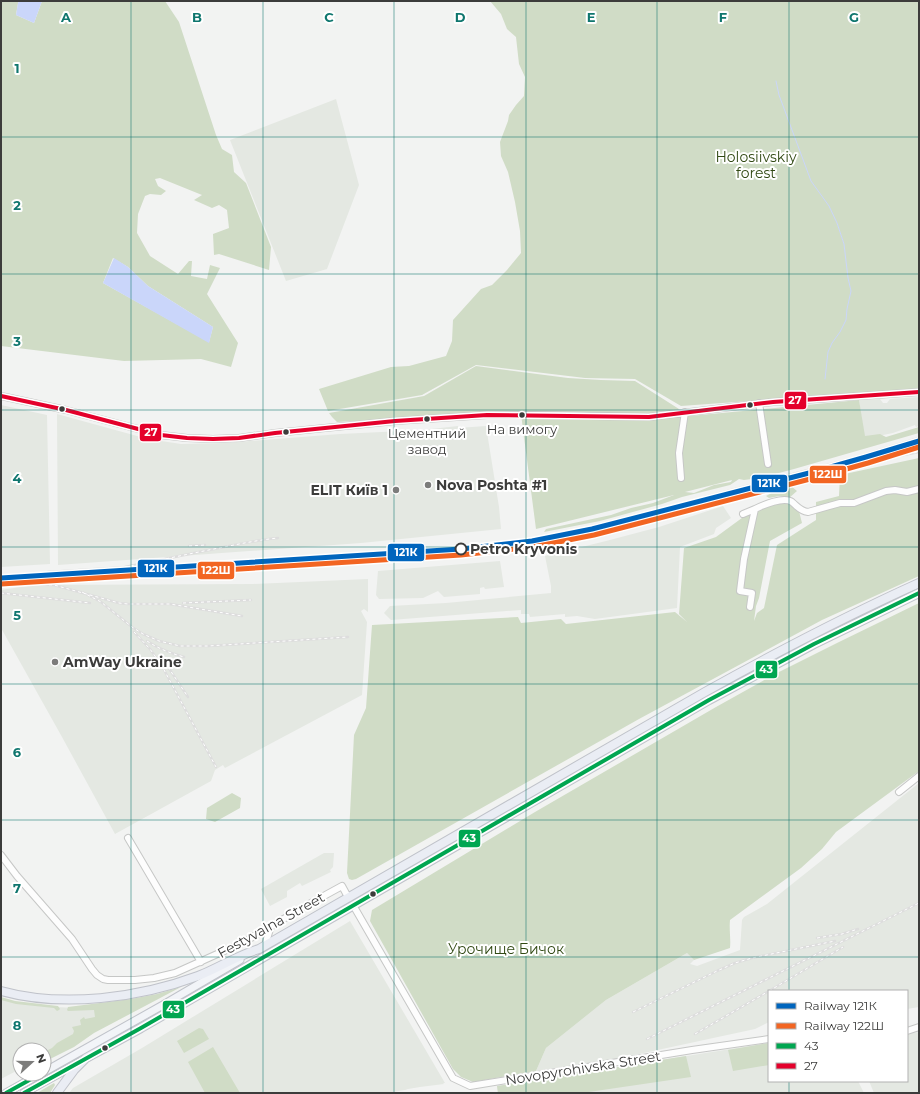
<svg xmlns="http://www.w3.org/2000/svg" width="920" height="1094" font-family="Montserrat,sans-serif">
<rect width="100%" height="100%" fill="#f2f3f2"/>
<path fill="#e4e8e2" d="M336,99l23,86 -32,84 -41,12 -56,-141z
M919,397v29l-3,1 -1,-2 -22,8 -25,5 -4,-2 -5,-36 21,-1 3,4h4l3,-4z
M1,405l46,10 3,149 -49,3z
M57,414l91,25 33,5 44,-1 115,-9 83,-4 26,-3 9,-1v2l28,-2 13,81 2,22 -140,14 -303,22z
M723,506l8,12 -15,10 -2,6 -34,13 -3,61 -82,11 -18,-3 -12,1v-3l-35,3 -1,-3h-8v-4l-130,10 -7,-7 6,-7 56,-3 105,-10v-7l-6,-30 61,-15 53,-14z
M500,561l4,26 -19,2 -1,-2 -4,1v6l-36,3 -6,-6 -15,7 -44,1 -3,-4 2,-24z
M368,579v33l-4,-3 -3,2 6,11 -5,73 -137,73 -2,-3 -8,5 -4,11 -96,53 -53,-97 -61,-109v-38l33,-5 219,-1z
M919,783v224l-12,2v-18h-138v31l-14,7 -139,30 -80,12 10,-23 60,-48 81,-47 7,7 -4,4 7,2 43,-16 2,-30 2,-3 23,-13z
M324,853h10l-1,14 -3,3 1,2 -29,14 -2,-3 -13,8v6l-17,9 -9,-17z
M350,921l95,162h-2l1,1 -24,3 -12,2 -3,1 -19,3h-317l4,-5 69,-40z
M1,998l16,4 39,5 40,2 5,18 -57,28v-5h-24v19l-19,10z
M919,1032v61h-45l-5,-12h38v-47z
M769,1043v38h89l6,12h-366l-1,-7z"/>
<path fill="#d0dcc6" fill-rule="evenodd" d="M1,1h18l-1,2 -2,12 18,8 8,-22h123l14,21 37,113 6,14 10,6 2,17 12,11 25,64 -2,23 -50,-16 -5,1 -1,-21 16,-6 -2,-18 -8,-5 -7,3 -18,-8 8,-5 -42,-17 -5,1 3,7 8,5 -5,4 -11,-1 -5,2 -7,18 -1,19 13,23 28,18 11,-13h3l-1,15 16,3 3,-14 10,3 -13,26 31,49 -7,24 -30,-8 -77,2 -123,-15zM113,258l15,9 20,19 65,41 -4,15 -106,-59z
M490,1h429v388l-238,17 -46,-27 -50,-1 -109,-13 -54,30 -94,16 -9,-22 72,-22 18,-1 37,-10 6,-15 1,-21 28,-31 11,-4 15,-15 14,-17 -1,-22 -5,-29 -7,-30 -7,-16 -1,-14 8,-21 1,-6 7,-10 8,-9 1,-19 -6,-13 -3,-27 -9,-8 -6,-15z
M476,366l92,12 33,2 34,1 55,35 169,-16 6,36 15,-2 6,3 33,-10v6l-125,36 -34,9 -16,2 -5,-1 -9,6 -48,12 -20,7 -62,17 -56,11 2,-3 65,-14 20,-7 22,-5 21,-8 -138,34 -15,-115h-34l-150,8 -5,-5 -3,-4 95,-17zM732,480l-1,2 -17,3 -20,8 -9,-1z
M919,458v118l-97,44 -183,99 -283,160 -4,1 -3,-1 -2,-6 7,-138 12,-27 6,-83 146,-8 3,6 40,-4 5,5 109,-12 12,10 -8,-8 5,-66 32,-11 45,-33 28,-2 10,9 3,12 -32,18 -11,57 -3,8 -2,15h-14h14l3,-8 7,-5 13,-63 39,-25v-18l23,-6 1,-21z
M791,486l6,5 -8,7 -10,-2 -10,2 -3,-2 15,-8z
M919,603v168l-83,61 -14,17 -21,19 -71,52c-1,10 1,19 0,28l-36,12 -7,-7 -81,47 -60,48 -10,23 -63,11 -12,-5 -8,-8 -83,-148 2,-11 163,-98 181,-105 61,-34 62,-31z
M232,793l9,5 -1,10 -25,14 -9,-3 1,-11z
M181,987l-87,46 -20,14 -30,15v-10l8,-4 5,-5 16,-9 1,-3 -2,-4 9,-2 -1,-5 4,-3 1,2 10,-2 -1,-7 -26,1 -1,-1 1,-3 63,-8 26,-5z
M1,997l14,4 43,5 2,3 -1,1 -2,1 -3,-3 -38,-4 -15,-4z
M199,1028l4,1 6,10 -25,14 -7,-12z
M769,1043v22l-36,6 -5,-21z
M213,1047l27,46h-35l-17,-31z
M686,1056l5,21 -109,16h-84l-1,-7z
M54,1083l1,2 -5,8h-13z"/>
<path fill="#cad6fa" d="M19,1h23l-8,22 -18,-8 2,-12z
M114,258l14,9 20,19 65,41 -4,16 -106,-60z"/>
<g fill="none" stroke-linecap="round" stroke-linejoin="round">
<path stroke="#cad6fa" stroke-width="1" d="M776,81l3,14 32,86 18,25 8,17 7,21 4,34 3,13 -4,18 -1,11 -6,12 -8,11 -4,9 -3,27"/>
<g stroke="#c6c7c6" stroke-width="8">
<path id="minor" d="M1,396l65,14 95,25 26,3 26,1 26,-1 36,-5 120,-12 92,-6h47l115,2 124,-15 146,-10
M759,403l9,61
M681,478l-2,-25 6,-41
M743,514l12,-5
M750,607l2,-14 -12,-2 4,-32 11,-50c8,-4 29,-13 37,-7 5,4 8,9 16,10l32,-9h14l32,-12 9,-1 12,2 12,-3
M899,792l20,-16
M128,838l73,124
M1,855l16,21 55,63 20,30 5,6 6,4 5,1h27l19,-2 21,-5 69,-31 67,-39 31,-17 6,11
M353,905l100,173 17,8 222,-36 77,-11
M265,945l6,-19
M907,1031l12,-4"/>
</g>
<g stroke="#c0c3ca" stroke-width="9">
<path id="major" d="M44,1072l119,-67 77,-45
M6,1093l34,-19
M24,1093l56,-31"/>
</g>
<g stroke="#c0c3ca" stroke-width="10">
<path id="highway" d="M1,991c62,17 138,7 197,-15 21,-8 40,-21 61,-27l446,-257c70,-39 141,-76 214,-109
M57,1093l17,-23 12,-12 55,-30 568,-328 105,-56 105,-51"/>
</g>
<use href="#minor" stroke="#fdfdfd" stroke-width="6"/>
<use href="#major" stroke="#f2f4f8" stroke-width="7"/>
<use href="#highway" stroke="#eaedf4" stroke-width="8"/>
<g stroke="#ddd" stroke-width="2.5">
<path id="rail" d="M899,451l20,-6
M854,458l65,-20
M756,490l63,-16 34,-6 45,-12 21,-4
M705,497l153,-40
M189,546l16,-1
M125,567c31,-6 63,-13 94,-19 20,-4 39,-8 59,-10
M48,572l81,-5
M33,579l71,-4
M1,584h30l23,1 65,18 9,1h42l72,12
M82,592l19,10 31,25 11,7 16,7 21,5h28l140,-9
M1,593l89,10
M183,603l68,-3
M134,632l16,17 12,17 54,101
M147,641c12,8 23,12 37,16
M168,667l20,30
M817,938l25,-4 16,-5
M769,991l74,-44
M633,1012l84,-41 18,-8 17,-5 83,-17
M695,1034l74,-43
M647,1039l272,-136"/>
</g>
<use href="#rail" stroke="#fff" stroke-width="1" stroke-dasharray="3" stroke-linecap="butt"/>
<g stroke="#fff" stroke-width="7">
<path id="bus-1" d="M6,1093l27,-15
M24,1093l117,-65 568,-328 105,-56 105,-51"/>
</g>
<g stroke="#fff" stroke-width="7">
<path id="bus-2" d="M1,396l65,14 95,25 26,3 26,1 26,-1 36,-5 120,-12 92,-6 162,2 124,-15 146,-10"/>
</g>
<use href="#bus-1" stroke="#00a651" stroke-width="4"/>
<use href="#bus-2" stroke="#e4002b" stroke-width="4"/>
<g stroke="#fff" stroke-width="8">
<path id="rail-1" d="M1,578l460,-29 71,-8 60,-12 221,-57 53,-15 53,-16"/>
</g>
<g stroke="#fff" stroke-width="8">
<path id="rail-2" d="M1,584l460,-29 72,-8 61,-12 220,-57 54,-15 51,-16"/>
</g>
<use href="#rail-1" stroke="#0065bd" stroke-width="5"/>
<use href="#rail-2" stroke="#f26522" stroke-width="5"/>
</g>
<path fill="none" stroke="#0f766e" stroke-width="1" stroke-opacity="0.55" d="M131,1v1092M263,1v1092M394,1v1092M526,1v1092M657,1v1092M789,1v990M1,137h918M1,274h918M1,410h918M1,547h918M1,684h918M1,820h918M1,957h918M789,1081v12"/>
<g fill="#3c3c3b" stroke="#fff" stroke-width="1.5">
<circle cx="750" cy="405" r="3.5"/>
<circle cx="62" cy="409" r="3.5"/>
<circle cx="522" cy="415" r="3.5"/>
<circle cx="427" cy="419" r="3.5"/>
<circle cx="286" cy="432" r="3.5"/>
<circle cx="373" cy="894" r="3.5"/>
<circle cx="105" cy="1048" r="3.5"/>
</g>
<g fill="#7c7c7b" stroke="#fff" stroke-width="1.5">
<circle cx="428" cy="485" r="4"/>
<circle cx="396" cy="490" r="4"/>
<circle cx="55" cy="662" r="4"/>
</g>
<circle fill="#fff" stroke="#3c3c3b" stroke-width="2" cx="461" cy="549" r="5.5"/>
<g text-anchor="middle" dominant-baseline="central" stroke-width="4" stroke-linejoin="round" paint-order="stroke">
<g font-size="13" fill="#3c3c3b" stroke="#fff">
<text x="522" y="429">На вимогу</text>
<text x="427" y="433">Цементний<tspan x="427" dy="16">завод</tspan></text>
</g>
<g font-size="14" fill="#314913" stroke="#fff">
<text x="756" y="157">Holosiivskiy<tspan x="756" dy="16">forest</tspan></text>
<text x="506" y="949">Урочище Бичок</text>
</g>
<g font-size="14" font-weight="bold" fill="#3c3c3b" stroke="#fff" text-anchor="start">
<text x="436" y="485">Nova Poshta #1</text>
<text x="388" y="490" text-anchor="end">ELIT Київ 1</text>
<text x="63" y="662">AmWay Ukraine</text>
</g>
<g font-size="14" font-weight="bold" fill="#3c3c3b" stroke="#fff" text-anchor="start">
<text x="470" y="549">Petro Kryvonis</text>
</g>
<g font-size="14" fill="#3c3c3b" stroke="#fff">
<text transform="translate(271 925) rotate(-29)">Festyvalna Street</text>
<text transform="translate(583 1068) rotate(-9)">Novopyrohivska Street</text>
</g>
</g>
<g font-size="13" text-anchor="middle" font-weight="bold" fill="#0f766e" stroke="#fff" stroke-width="4" stroke-linejoin="round" paint-order="stroke">
<text x="66" y="22">A</text>
<text x="197" y="22">B</text>
<text x="329" y="22">C</text>
<text x="460" y="22">D</text>
<text x="591" y="22">E</text>
<text x="723" y="22">F</text>
<text x="854" y="22">G</text>
<text x="17" y="73">1</text>
<text x="17" y="210">2</text>
<text x="17" y="346">3</text>
<text x="17" y="483">4</text>
<text x="17" y="620">5</text>
<text x="17" y="757">6</text>
<text x="17" y="893">7</text>
<text x="17" y="1030">8</text>
</g>
<g stroke="#fff" stroke-width="1.5">
<rect x="784" y="391" width="23" height="19" rx="4" fill="#e4002b"/>
<rect x="139" y="423" width="23" height="19" rx="4" fill="#e4002b"/>
<rect x="809" y="465" width="38" height="19" rx="4" fill="#f26522"/>
<rect x="751" y="474" width="37" height="19" rx="4" fill="#0065bd"/>
<rect x="387" y="543" width="38" height="19" rx="4" fill="#0065bd"/>
<rect x="137" y="559" width="38" height="19" rx="4" fill="#0065bd"/>
<rect x="197" y="561" width="38" height="19" rx="4" fill="#f26522"/>
<rect x="755" y="660" width="23" height="19" rx="4" fill="#00a651"/>
<rect x="458" y="829" width="23" height="19" rx="4" fill="#00a651"/>
<rect x="162" y="1000" width="23" height="19" rx="4" fill="#00a651"/>
</g>
<g font-size="11" text-anchor="middle" font-weight="bold" fill="#fff">
<text x="795" y="404">27</text>
<text x="151" y="436">27</text>
<text x="828" y="478">122Ш</text>
<text x="769" y="487">121К</text>
<text x="406" y="556">121К</text>
<text x="156" y="572">121К</text>
<text x="216" y="574">122Ш</text>
<text x="766" y="673">43</text>
<text x="469" y="842">43</text>
<text x="173" y="1013">43</text>
</g>
<rect width="920" height="1094" fill="none" stroke="#3c3c3b" stroke-width="4"/>
<rect x="768" y="990" width="140" height="92" fill="#ffffff" stroke="#b1b1b1"/>
<rect x="776" y="1003" width="20" height="6" fill="#0065bd" stroke="#b1b1b1"/>
<text x="804" y="1010" font-size="12" fill="#3c3c3b">Railway 121К</text>
<rect x="776" y="1023" width="20" height="6" fill="#f26522" stroke="#b1b1b1"/>
<text x="804" y="1030" font-size="12" fill="#3c3c3b">Railway 122Ш</text>
<rect x="776" y="1043" width="20" height="6" fill="#00a651" stroke="#b1b1b1"/>
<text x="804" y="1050" font-size="12" fill="#3c3c3b">43</text>
<rect x="776" y="1063" width="20" height="6" fill="#e4002b" stroke="#b1b1b1"/>
<text x="804" y="1070" font-size="12" fill="#3c3c3b">27</text>
<g transform="translate(32 1062) rotate(69)"><circle r="19" fill="#ffffff" stroke="#b1b1b1"/>
<path d="M0-3L7 15L0 10L-7 15Z" fill="#7c7c7b"/>
<text y="-6" font-size="11" font-weight="bold" text-anchor="middle" fill="#3c3c3b">N</text>
</g>
</svg>
